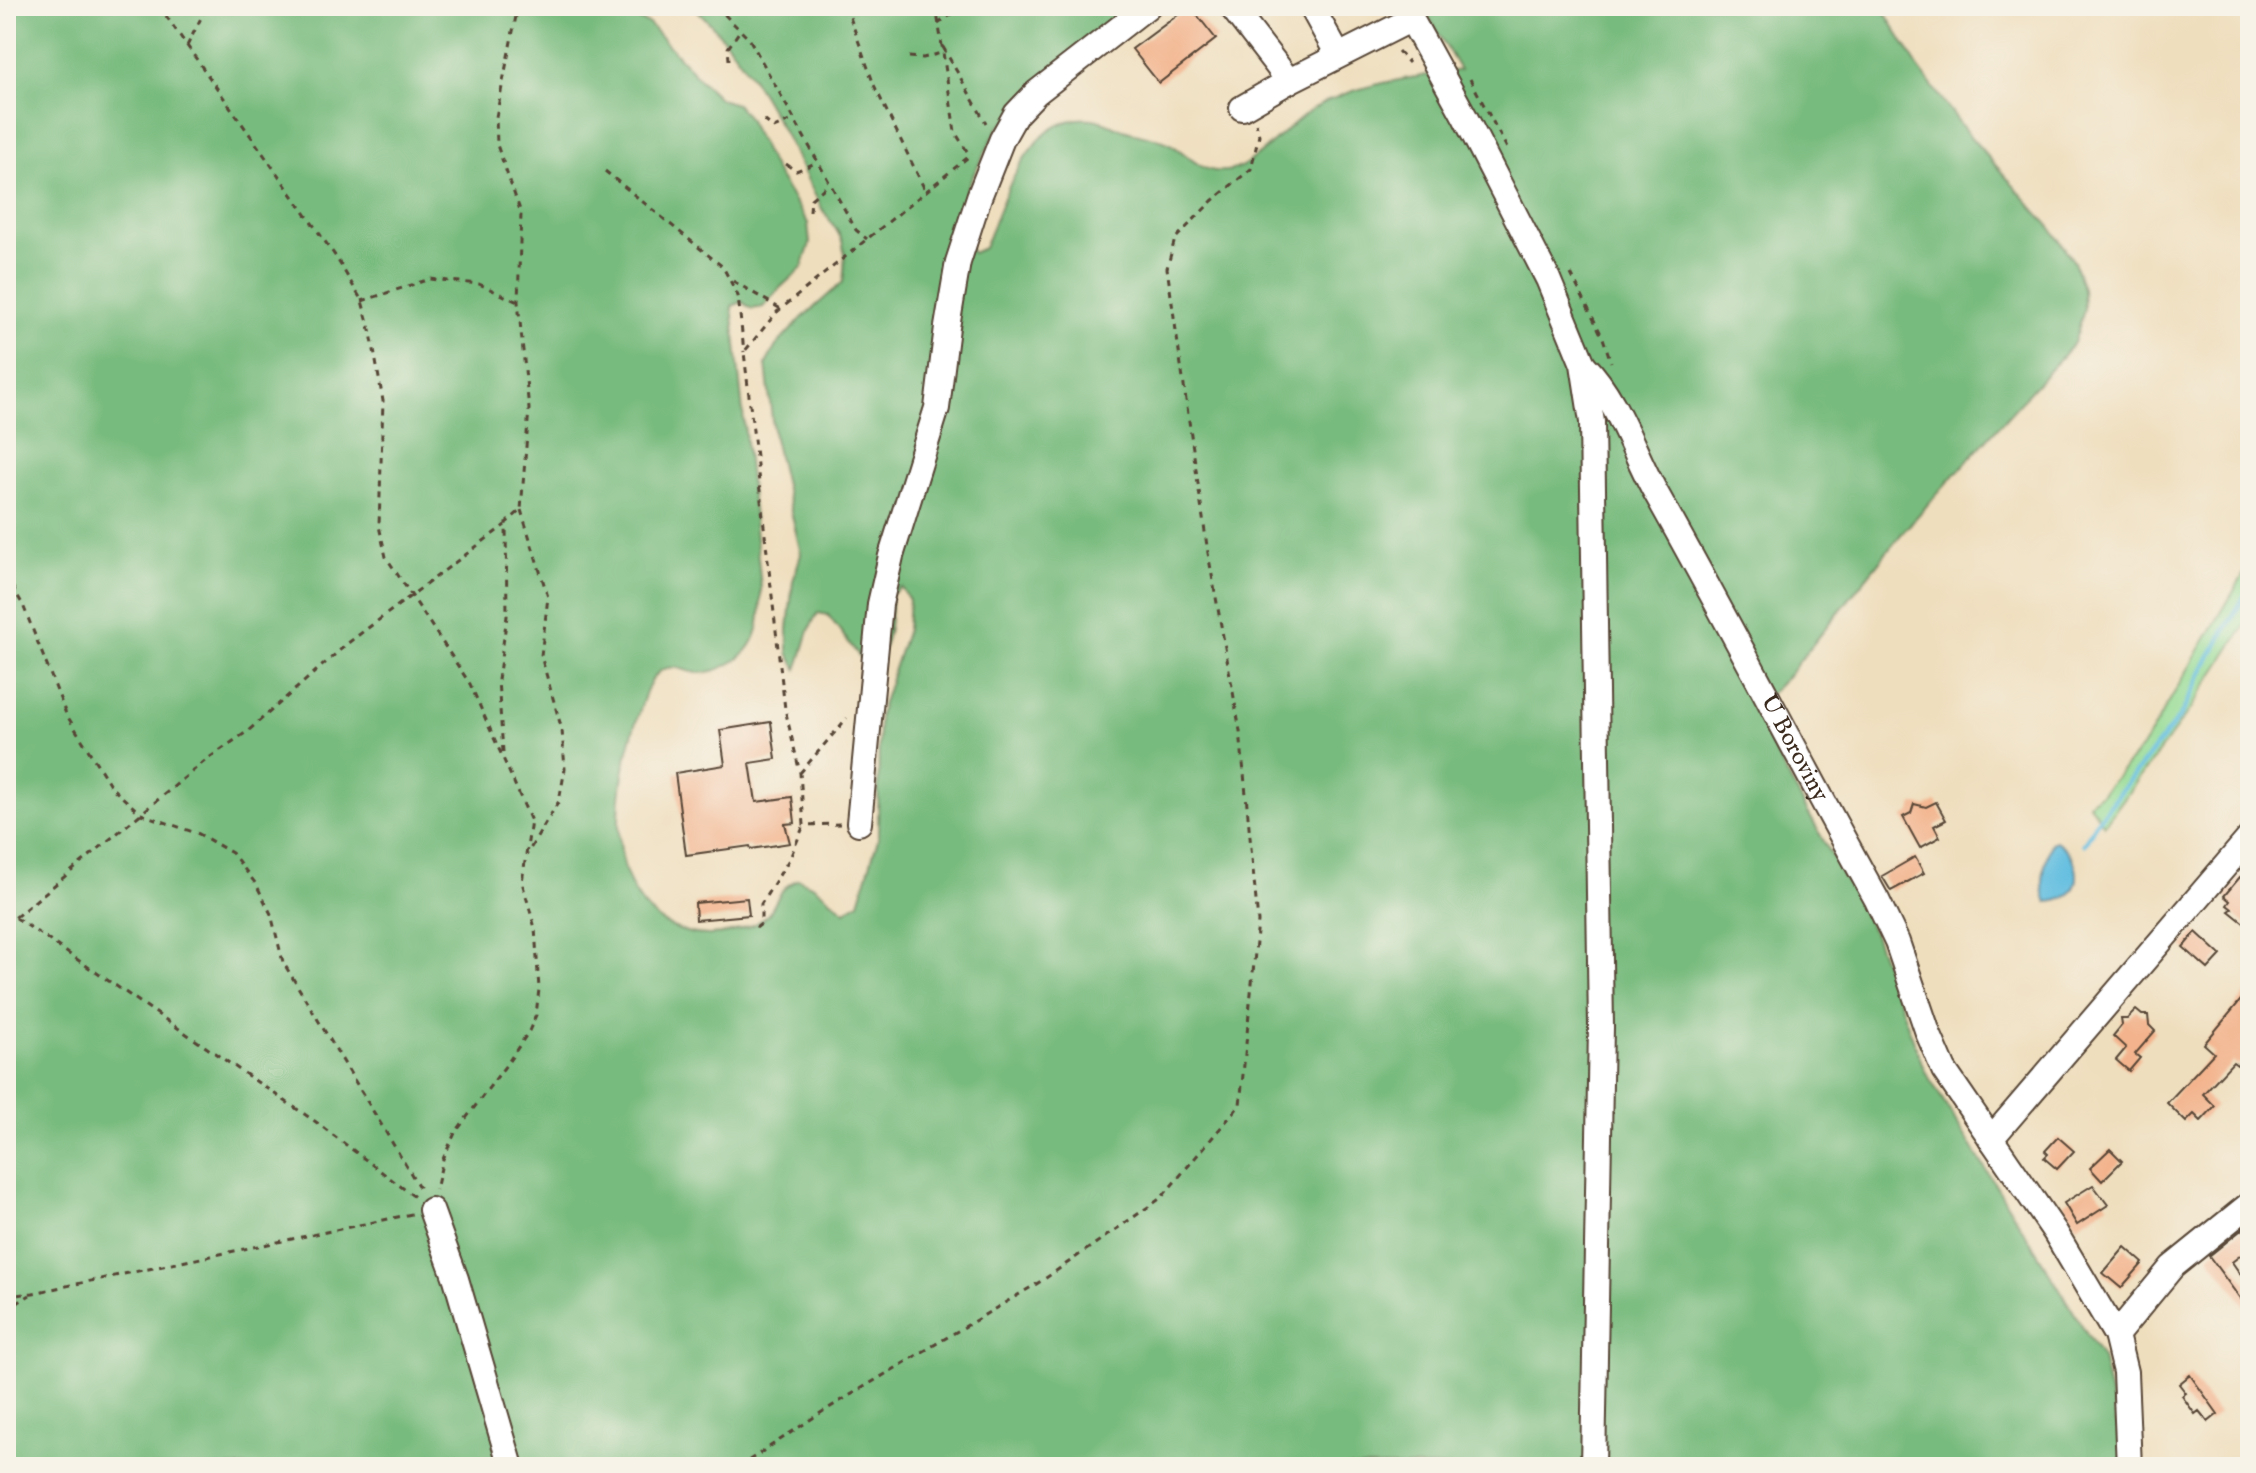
<svg xmlns="http://www.w3.org/2000/svg" width="2256" height="1473" font-family="'IM FELL English',serif">
<rect width="100%" height="100%" fill="#f7f3e8"/>
<filter id="ink" filterUnits="userSpaceOnUse"><feTurbulence type="fractalNoise" baseFrequency=".0125" numOctaves="2"/><feDisplacementMap in="SourceGraphic" scale="16" xChannelSelector="R" yChannelSelector="G"/><feConvolveMatrix kernelMatrix="1 2 1 2 8 2 1 2 1" color-interpolation-filters="sRGB"/></filter>
<filter id="wash" filterUnits="userSpaceOnUse"><feTurbulence type="fractalNoise" baseFrequency=".006" numOctaves="4" result="noise"/><feDisplacementMap in="SourceGraphic" scale="32" xChannelSelector="R" yChannelSelector="G"/><feGaussianBlur stdDeviation="1.8" result="paint"/><feColorMatrix in="noise" values="0 0 0 0 0 0 0 0 0 0 0 0 0 0 0 0 0 1.4 0 .05"/><feComposite in="paint" operator="in"/></filter>
<g filter="url(#wash)">
<rect width="100%" height="100%" fill="#efdebd"/>
<path fill="#95db94" stroke="#688259" stroke-width="2" d="M2250,547v71l-60,92 -86,115 -16,-22 14,-10 40,-45 106,-181z"/>
<path fill="#78bb7e" stroke="#5a724e" stroke-width="2" d="M6,6h622v9l21,9 53,58 18,17 16,5 10,11 31,59 31,49 2,21 -8,24 -22,20 -17,19 -11,2 -10,-7 -10,4 29,281c0,29 1,58 -28,75 -10,6 -22,11 -34,11 -12,0 -21,-9 -35,-4 -14,6 -20,28 -24,41 -23,65 -43,178 30,216 27,13 55,11 82,-1 22,-9 19,-20 31,-35 3,-4 10,-8 15,-11l16,7 31,25 14,-9 19,-63 1,-124 28,-86 2,-29 -8,-13 -10,8c0,25 -2,46 -14,68l-15,-3 -34,-45 -10,-2c-12,17 -13,37 -21,56l-9,-16v-24l5,-48 8,-27 -27,-116 -8,-74 10,-18 24,-26 43,-38c1,-12 3,-24 0,-37 -2,-14 -18,-28 -24,-42 -34,-69 -69,-144 -126,-197h460l-155,122 -31,59 -6,35 11,31 12,-5c19,-46 44,-137 109,-129 11,1 23,9 34,12 13,4 30,6 41,12 24,12 32,34 64,27 23,-5 58,-48 82,-62 43,-25 97,-30 146,-38l-38,-64h459l37,61 50,67 83,94 23,34 9,27 1,21 -10,33 -171,189 -118,147 -19,19v38l106,193 53,142 177,287 24,109h-2120z"/>
<path fill="#62bee0" stroke="#4e747f" stroke-width="2" d="M2056,841c28,18 31,59 -9,61 -9,-16 -1,-43 4,-59z"/>
<g fill="none" stroke-linecap="round" stroke-linejoin="round">
<path stroke="#62bee0" stroke-width="5" d="M2084,844l11,-20 86,-109 29,-59 40,-69"/>
</g>
<g id="blocks">
<path fill="#f3b48d" d="M1190,6l26,33 -57,44 -27,-34z
M771,722l5,37 -26,4 6,39 36,-5 3,26 -10,1 5,19 -39,6 -1,-3 -64,9 -11,-82 50,-8 -5,-35z
M1936,802l10,18 -12,6 6,11 -20,11 -17,-31 8,-4 3,-9 12,3z
M1915,857l9,16 -33,18 -9,-15z
M2240,877l10,8v43l-21,-17 3,-2 -5,-4 3,-4 -6,-5z
M747,898l2,17 -53,5 -1,-17z
M2196,932l25,23 -13,14 -25,-22z
M2250,989v83l-11,-9 -2,2 -4,-3 -30,32 12,12 -14,15 -7,-7 -8,8 -19,-19 47,-50 -10,-9z
M2136,1010l6,5h6l1,10 6,6 -20,23 5,4 -11,13 -13,-11 10,-12 -13,-12 9,-11 -1,-6h6z
M2058,1137l16,14 -17,18 -13,-11 4,-4 -3,-3z
M2110,1149l12,12 -20,20 -12,-13z
M2093,1185l15,20 -31,20 -13,-22z
M2250,1223v25l-18,14 18,26v24l-41,-56z
M2125,1247l18,16 -22,25 -18,-15z
M2190,1375l28,39 -10,8 -9,-11 -4,3 -13,-18 4,-3 -7,-9z"/>
</g>
</g>
<g filter="url(#ink)">
<use href="#blocks" fill-opacity="0" stroke="#564536" stroke-width="2"/>
<g fill="none" stroke-linecap="round" stroke-linejoin="round">
<g stroke="#564536" stroke-width="28">
<g id="minor">
<path d="M1231,6l58,75 123,-62"/>
<path d="M1311,6l27,49"/>
<path d="M1404,6l61,111 83,162 35,85 9,58 9,605 -8,440"/>
<path d="M1242,108l47,-27"/>
<path id="s1" d="M1585,366c33,34 48,86 71,127 76,135 146,272 221,407l20,42 31,91 16,37 111,162 61,103 9,37 4,95"/>
<path d="M859,823l21,-219 11,-48 46,-148 10,-81 11,-65 21,-65 23,-58 14,-25 20,-21 112,-87"/>
<path d="M1991,1139l259,-302"/>
<path d="M431,1210l25,69 55,188"/>
<path d="M2116,1335l56,-68 78,-63"/>
</g>
</g>
<path stroke="#564536" stroke-width="3" stroke-dasharray="6 6" stroke-linecap="butt" d="M159,6l177,251 26,44 9,32 12,68 -4,125 7,31 84,127 61,137 -9,61 13,46 4,61 -3,26 -7,16 -20,30 -54,72 -12,26 -7,31
M716,6l34,34 106,190 11,9
M846,6l28,79 52,107
M936,6l19,126 15,24
M938,24l25,-18
M187,46l20,-40
M943,47l43,76
M1398,51l11,12
M909,57l14,1 18,-5
M729,60l-1,-12 13,-19
M1470,79l38,71
M764,120l10,8 20,-9
M786,164l10,7 22,-9
M605,171l118,96 15,29 6,56
M810,211l1,-12 18,-15
M1571,274l32,64 8,24
M733,281l48,28
M362,301l68,-22 49,5 39,18
M521,510l27,87 -7,59 21,74 3,39 -6,32 -32,53
M6,576l17,29 43,109 46,74 29,26 58,20 33,19 24,31 15,30 12,48 139,230
M503,752l-5,-72 9,-64 -1,-93 15,-13 8,-101 -11,-107 3,-89 -24,-68 -1,-28 22,-111
M800,773l47,-55
M840,824l-36,1 -4,-52 -15,-64 -41,-357 33,-40 195,-158
M6,911l310,211 100,76
M6,925l200,-165 42,-29 100,-88 157,-118
M756,928l5,-4v-20l29,-46 14,-33
M6,1296l27,-3 379,-79
M6,1310l24,-15
M739,1467l83,-55 221,-132 118,-82 79,-93 18,-183 -18,-191 -32,-178 -41,-285 8,-29 37,-38 39,-32 8,-34 -3,-12"/>
<use href="#minor" stroke="#fff" stroke-width="24"/>
</g>
</g>
<g text-anchor="middle" dominant-baseline="central" stroke-width="6" stroke-linejoin="round" paint-order="stroke">
<g font-size="24" fill="#3b2a1e" stroke="#f7f3e8">
<text stroke="none"><textPath href="#s1" startOffset="436">U Boroviny</textPath></text>
</g>
</g>
<rect width="2256" height="1473" fill="none" stroke="#f7f3e8" stroke-width="32"/>
</svg>
